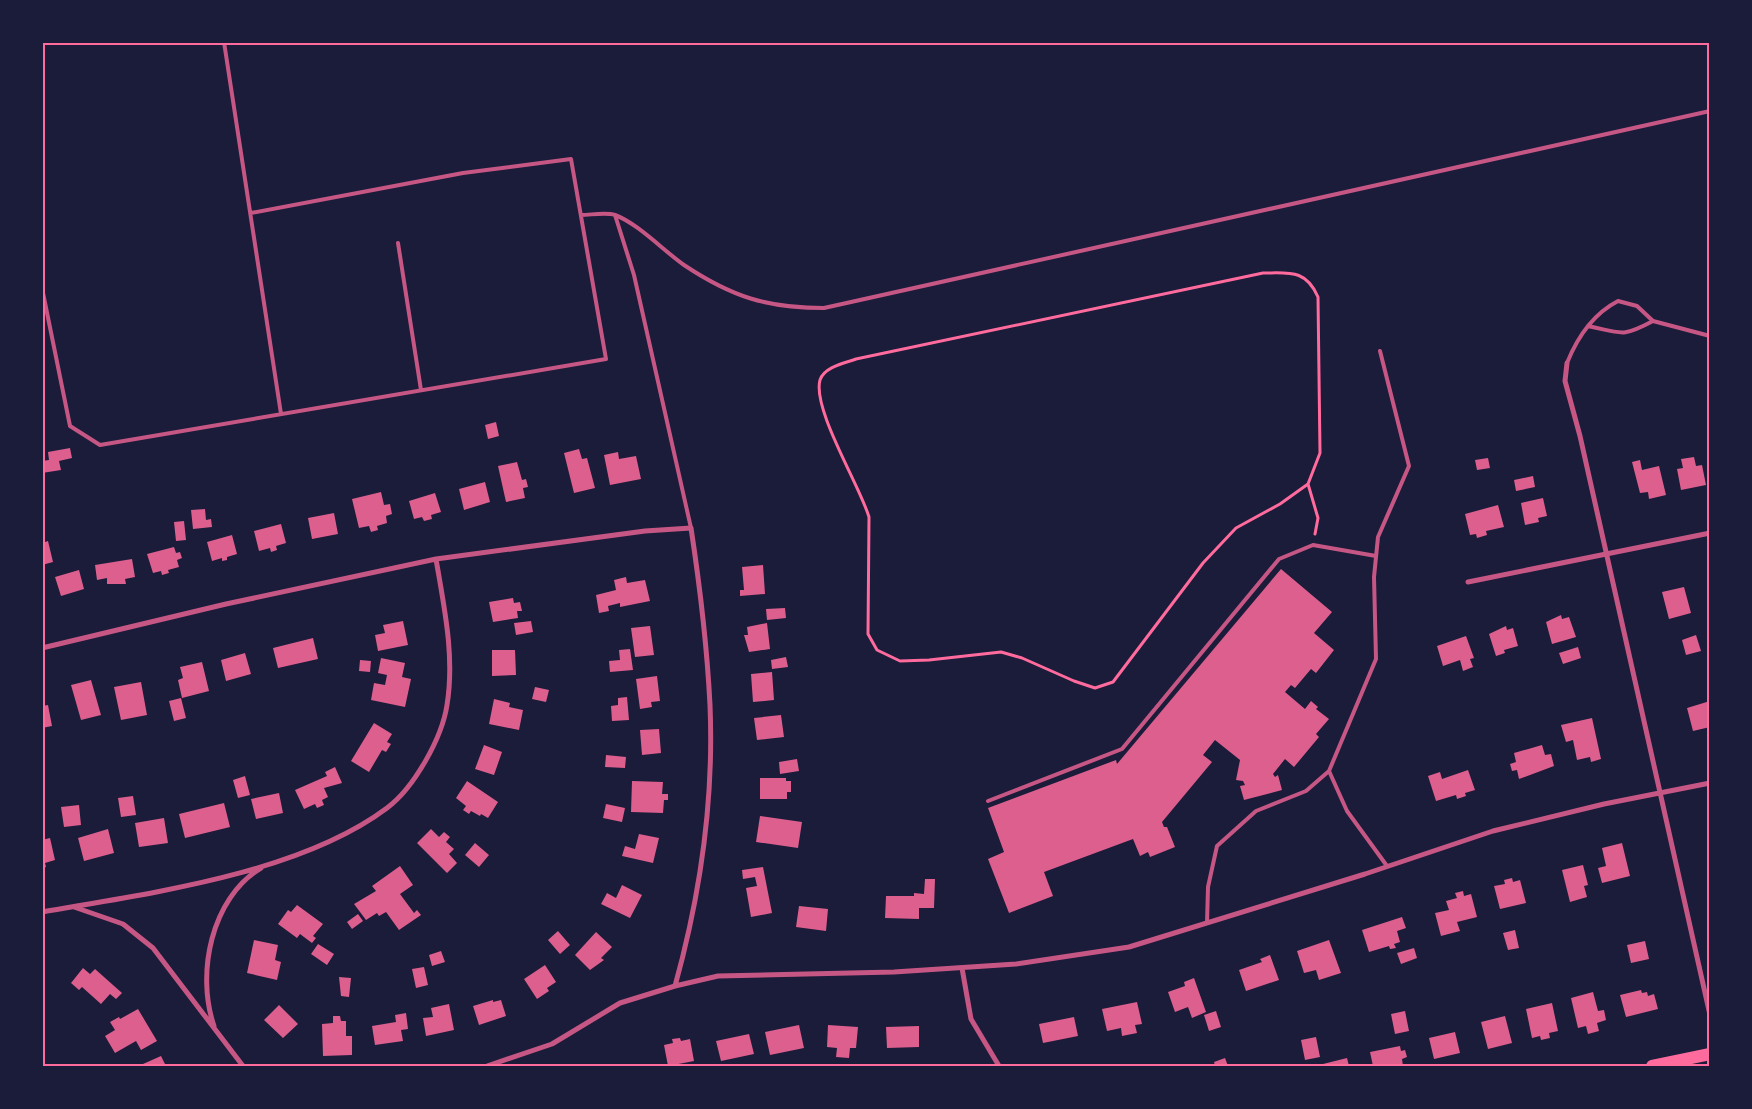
<svg xmlns="http://www.w3.org/2000/svg" width="1752" height="1109" font-family="'Archivo Narrow',sans-serif">
<rect width="100%" height="100%" fill="#1b1b3a"/>
<path fill="#dd5f8e" d="M496,422l3,14 -11,3 -3,-14z
M70,448l2,10 -13,3 2,9 -19,3v-12l7,-1 -1,-8z
M579,449l3,10 5,-1 8,30 -21,5 -10,-40z
M618,452l1,7 17,-3 5,23 -31,6 -6,-30z
M1694,457l2,9 6,-1 4,20 -25,5 -4,-21 6,-1 -2,-9z
M1488,458l2,10 -13,2 -2,-10z
M1640,460l2,10 17,-4 7,29 -17,4 -1,-7 -8,1 -8,-31z
M517,462l5,18 4,-1 2,8 -5,1 2,10 -19,4 -8,-36z
M1533,476l2,11 -19,4 -2,-11z
M485,482l5,20 -26,8 -5,-21z
M381,492l3,13 6,-1 2,10 -6,2 1,7 -10,3 1,4 -7,2 -2,-6 -10,2 -7,-29z
M435,493l6,19 -10,3 1,4 -8,2 -2,-4 -8,2 -5,-18z
M1543,498l4,18 -9,2 1,4 -14,3 -4,-22z
M1498,505l6,22 -18,4 1,4 -10,3 -1,-4 -6,1 -5,-21z
M205,509l1,11 5,-1 1,8 -19,2 -2,-19z
M334,513l4,21 -26,5 -4,-21z
M184,521l2,19 -10,1 -2,-19z
M281,524l5,19 -10,3 1,4 -6,2 -1,-4 -11,3 -5,-20z
M232,535l5,19 -10,3v3l-5,1v-3l-10,3 -5,-19z
M48,541l5,21 -11,3v-22z
M174,547l2,6 4,-1 2,6 -5,2 2,7 -11,3 1,3 -7,2 -1,-4 -8,2 -6,-19z
M132,559l3,18 -10,2 1,5h-19v-6l-10,2 -2,-15z
M763,565l2,29 -25,2v-6h4l-2,-23z
M1281,569l51,43 -18,21 20,17 -18,23 -5,-4 -16,19 -4,-3 -6,7 20,17 6,-8 7,6 -2,2 13,10 -13,15 3,3 -25,30 -9,-8 -12,15 2,3 3,-2 4,15 -38,10 -4,-14 5,-1 -2,-4 -7,-1 4,-20 -25,-20 -12,15 9,7 -50,60 2,5h3l8,20 -25,10 -2,-5 -8,4 -7,-17 -89,33 9,24 -44,17 -21,-54 16,-7 -16,-44 128,-48 1,4z
M79,570l5,19 -23,7 -6,-19z
M626,577l1,6 18,-3 5,21 -30,6v-4l-12,3 1,5 -10,2 -3,-18 20,-5 -2,-10z
M1684,587l7,26 -22,6 -7,-27z
M513,598l1,5 6,-1 2,9h-5l1,7 -25,4 -4,-20z
M785,608l1,10 -19,2 -1,-11z
M1561,615l1,4 7,-2 7,20 -24,7 -6,-22z
M403,621l5,24 -30,6 -3,-16 10,-2 -2,-8z
M531,621l2,11 -17,3 -2,-12z
M767,623l3,26 -21,3 -5,-17h4l-1,-8z
M650,626l4,29 -19,2 -4,-29z
M1506,626l1,4 6,-2 5,18 -14,4 1,3 -9,3 -7,-22z
M1696,635l5,16 -15,4 -4,-15z
M1466,636l8,22 -4,1 3,8 -10,4 -3,-11 -17,6 -6,-20z
M313,638l5,21 -40,9 -5,-20z
M1578,647l3,11 -18,6 -4,-11z
M630,649l3,21 -23,2 -1,-11 11,-1 -1,-10z
M492,650h23l1,25 -24,1z
M245,653l6,21 -25,7 -5,-21z
M786,657l2,10 -16,2 -1,-9z
M381,658l24,5 -3,14 9,2 -6,28 -34,-7 3,-17 11,2 2,-10 -9,-2z
M360,660l11,1 -1,11 -11,-1z
M202,662l7,29 -27,7 -4,-18 5,-2 -3,-11z
M772,672l2,28 -21,2 -2,-28z
M657,676l3,25 -9,1 1,5 -12,2 -4,-30z
M91,680l10,35 -20,5 -10,-35z
M141,682l6,33 -26,5 -7,-33z
M535,687l14,3 -3,12 -14,-3z
M627,697l2,23 -17,1 -1,-15 7,-1v-7z
M181,698l5,20 -12,3 -5,-20z
M494,699l16,4 -1,4 14,3 -4,20 -30,-6z
M1710,701v26l-17,4 -6,-23z
M48,705l4,21 -10,2v-22z
M781,715l3,22 -27,3 -3,-22z
M1592,718l9,41 -10,3 -1,-5 -13,3 -4,-20 -7,2 -5,-17z
M374,723l18,11 -5,8 4,2 -5,8 -4,-2 -13,22 -18,-11z
M659,729l2,24 -19,2 -2,-25z
M484,745l18,7 -8,23 -19,-6z
M1542,745l3,10 6,-1 3,12 -35,13 -2,-9 -5,1 -2,-7 6,-2 -2,-9z
M606,755l20,2 -1,11 -20,-1z
M797,759l2,12 -19,3 -1,-12z
M335,767l7,16 -18,5 4,9 -6,3 2,5 -7,3 -2,-4 -11,5 -9,-19 32,-14 -2,-4z
M1468,770l7,20 -10,3 1,3 -9,3 -1,-4 -20,6 -8,-25 12,-4 2,7z
M245,776l5,19 -12,3 -5,-18z
M760,778h26v3h5v11h-4v7h-27z
M467,781l31,21 -10,16 -7,-4 -1,2 -9,-5 -2,3 -6,-4 3,-4 -10,-8z
M632,781l31,1 -1,12h6v6h-4l-1,13 -32,-1z
M279,793l4,20 -27,6 -5,-20z
M133,796l3,19 -15,2 -3,-19z
M224,803l6,24 -45,11 -6,-24z
M606,804l19,4 -3,14 -19,-4z
M79,805l2,20 -17,2 -3,-20z
M760,816l42,6 -4,26 -42,-6z
M164,818l4,25 -29,4 -4,-24z
M108,829l6,24 -30,8 -6,-23z
M431,829l8,8 5,-5 6,5 -4,5 8,7 -5,5 8,9 -10,10 -30,-30z
M639,834l20,4 -6,25 -31,-7 3,-10 10,3z
M50,838l5,22 -10,3 1,4 -4,1v-28z
M475,843l14,12 -10,12 -14,-12z
M1622,843l8,33 -28,7 -4,-15 8,-2 -4,-18z
M1583,865l5,20 -4,1 3,11 -17,5 -8,-32z
M400,866l13,19 -13,9 14,19 3,-3 4,5 -22,15 -13,-18 -7,4 -2,-3 -11,7 -12,-16 22,-13 -4,-5z
M763,867l9,46 -21,4 -5,-29 11,-2 -2,-9 -12,2 -1,-9z
M1512,878l1,4 7,-2 6,23 -26,6 -6,-23 11,-2 -1,-4z
M925,879h10l-1,29h-15v11l-34,-1 1,-22h28v-3l10,1z
M622,885l20,10 -12,23 -29,-14 6,-11 9,5z
M1463,891l1,5 7,-2 6,23 -20,5 3,9 -19,5 -6,-23 14,-3 -3,-9 11,-3 -2,-5z
M297,905l26,19 -10,12 3,2 -4,5 -12,-9 -3,4 -19,-14 10,-14 3,2z
M799,906l29,3 -2,22 -30,-4z
M358,914l5,7 -11,8 -5,-7z
M1402,917l4,11 -9,3 3,11 -6,2 2,4 -6,1 -1,-3 -20,6 -7,-22z
M1515,930l4,18 -11,2 -5,-17z
M558,931l12,14 -10,9 -12,-14z
M596,932l16,15 -11,11 3,2 -14,10 -15,-15z
M254,940l24,5 -3,15 6,2 -4,18 -30,-7z
M1329,940l12,33 -22,7 -3,-10 -12,3 -7,-22z
M1645,941l4,18 -18,4 -4,-18z
M318,944l16,10 -7,11 -16,-11z
M1414,948l3,10 -16,6 -4,-11z
M441,951l4,11 -13,4 -3,-11z
M1270,955l9,25 -33,11 -7,-21 23,-8 -2,-3z
M545,965l11,17 -9,6 2,3 -12,8 -13,-20z
M424,967l4,18 -12,3 -4,-19z
M83,968l7,6 5,-5 27,24 -6,6 -6,-5 -9,10 -19,-17 -3,3 -8,-7z
M339,977l12,1 -2,19 -8,-1z
M1194,978l12,34 -14,6 -4,-11 -13,5 -7,-20 17,-6 -1,-4z
M1641,990l1,3 5,-1 1,4 6,-2 4,15 -32,8 -6,-22z
M1593,992l5,19 6,-1 2,10 -9,3 2,8 -11,3 -2,-8 -8,2 -7,-30z
M493,1000v2l8,-2 5,16 -27,9 -6,-19z
M1137,1002l5,22 -7,1 2,8 -15,3 -1,-8 -14,3 -5,-22z
M1552,1003l6,28 -9,2 1,5 -9,2 -1,-4 -8,2 -6,-29z
M449,1004l5,26 -28,6 -3,-18 10,-1 -2,-9z
M279,1005l19,19 -15,14 -19,-18z
M138,1009l19,32 -16,9 -5,-9 -21,12 -10,-17 10,-6 -5,-8 9,-5 1,2z
M1216,1011l5,16 -12,4 -5,-16z
M1405,1011l4,20 -14,3 -4,-20z
M406,1013l2,16 -7,1 2,11 -28,4 -3,-19 24,-4 -1,-7z
M333,1016h7l1,5h5v15h6v19l-29,1 -1,-32 11,-1z
M1505,1016l7,27 -24,6 -7,-27z
M1074,1017l4,19 -35,7 -4,-19z
M799,1025l5,23 -34,7 -5,-23z
M828,1025l30,2 -2,21h-6l-1,10 -13,-1 1,-9 -10,-1z
M919,1026v21l-32,1 -1,-21z
M1455,1032l5,21 -26,6 -5,-21z
M749,1034l5,20 -33,7 -5,-20z
M1316,1037l4,20 -15,3 -4,-20z
M680,1038l1,3 9,-2 4,22 -26,5 -4,-21 9,-2 -1,-4z
M1400,1046l1,5 4,-1 2,7 -5,2 1,7h-30l-3,-14z
M161,1056l5,10 5,-2 2,2h-29l-1,-2z
M1225,1058l3,8h-13l-1,-4z
M1347,1058l2,8h-34z"/>
<g fill="none" stroke-linecap="round" stroke-linejoin="round">
<path stroke="#ff6b9d" stroke-width="3" d="M1263,273c26,0 43,-4 55,24l2,156 -12,31 -28,20 -44,24 -33,35 -90,119 -18,6 -21,-7 -52,-23 -21,-6 -72,8 -29,1 -23,-11 -9,-16 1,-117c-9,-31 -57,-108 -49,-137 4,-13 25,-17 36,-21z
M1308,484l10,34 -3,16"/>
<path stroke="#c65784" stroke-width="4" d="M224,42l57,372
M581,215c10,0 25,-3 34,0 22,8 49,36 69,50 48,32 83,43 140,43l886,-197
M615,215l19,60 57,253
M398,243l23,147
M42,288l28,138 30,19 506,-86 -35,-200 -108,14 -212,40
M1588,326c34,7 33,12 65,-5
M1380,351l29,115 -31,71 -4,40 2,82 -47,112 18,40 40,55
M1567,363c10,-25 26,-49 51,-62l19,5 16,15 57,15
M988,801l134,-52 157,-190 34,-14 63,11
M1207,923l1,-36 9,-41 39,-35 50,-20 23,-20"/>
<path stroke="#c65784" stroke-width="5" d="M1567,363l-2,18 15,55 130,579
M1468,582l242,-49
M42,648l184,-44 210,-45 209,-28 46,-3c9,59 16,118 19,177 4,94 -10,191 -35,281
M74,907l49,17 30,24 90,118
M42,912c108,-19 257,-38 345,-104 27,-20 55,-70 60,-103 8,-49 -3,-98 -11,-146
M962,968l9,51 28,47
M214,1026c-18,-52 -3,-128 47,-158
M487,1066l65,-22 68,-41 55,-17 43,-10 176,-4 122,-8 113,-17 236,-73 128,-43 111,-27 106,-21"/>
<path stroke="#ff6b9d" stroke-width="12" d="M1652,1066l58,-12"/>
</g>
<rect width="1752" height="1109" fill="none" stroke="#1b1b3a" stroke-width="88"/>
<rect x="44" y="44" width="1664" height="1021" fill="none" stroke="#ff6b9d" stroke-width="2"/>
</svg>
